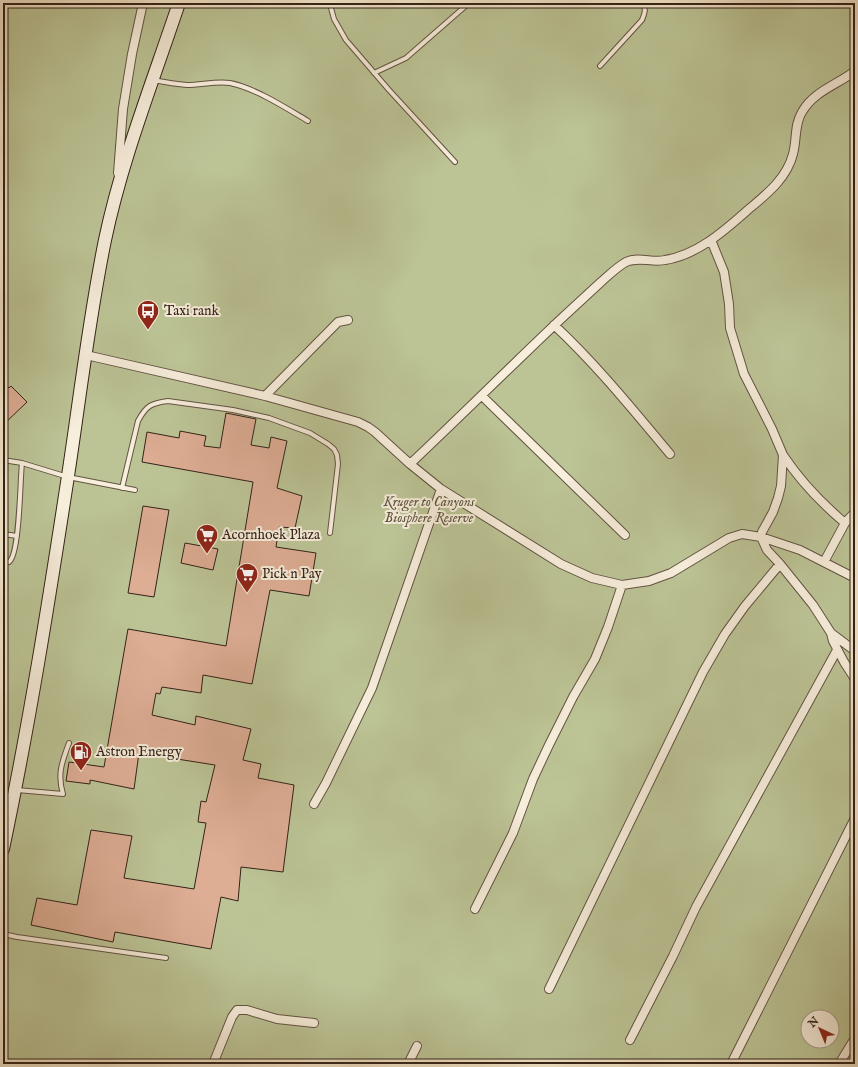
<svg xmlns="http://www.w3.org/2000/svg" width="858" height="1067" font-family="'IM FELL English',serif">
<rect width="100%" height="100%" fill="#f2e5c9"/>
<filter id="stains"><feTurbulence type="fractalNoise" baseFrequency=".005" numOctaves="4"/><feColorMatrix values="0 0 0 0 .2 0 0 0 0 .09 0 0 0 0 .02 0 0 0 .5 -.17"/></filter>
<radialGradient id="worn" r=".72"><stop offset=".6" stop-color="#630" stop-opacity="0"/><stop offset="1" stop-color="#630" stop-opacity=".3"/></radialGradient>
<path fill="#bcc496" stroke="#787357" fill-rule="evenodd" d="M3,3h852v1061h-852zM808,1017h24v24h-24z"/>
<path fill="#ddad94" stroke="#332218" d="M3,382l6,6 2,-2 16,16 -24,23z
M226,413l30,6 -5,26 18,3 2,-11 16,4 -10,47 25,8 -7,32 -16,-1 -3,20 40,6 -7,43 -39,-6 -18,94 -49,-9 -2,18 -39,-6 -2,7 -4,-1 -4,22 43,10 1,-9 55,13 -8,31 18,4 -3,14 36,7 -11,87 -42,-5 -3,34 -17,-4 -10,52 -96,-17 -2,10 -82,-17 6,-27 40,7 14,-75 41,6 -8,42 70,11 12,-66 -8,-1 3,-21 5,1 9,-37 -76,-12 -5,36 -44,-9v4l-24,-3 3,-19 35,5 24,-138 98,17 27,-164 -111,-20 5,-30 32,6 1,-7 26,5 -2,10 16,2z
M143,506l26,4 -15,87 -26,-4z
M185,543l33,6 -5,21 -32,-7z"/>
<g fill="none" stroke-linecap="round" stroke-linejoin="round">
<g stroke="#635344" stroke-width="6">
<path id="lane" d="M331,3v5l3,11 12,21 43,50 66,72
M600,66l42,-46c3,-7 4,-11 1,-17
M374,73l32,-15 63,-55
M153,80c11,2 23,4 34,5 14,0 29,-4 43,-2 25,5 56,25 78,38
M3,460l19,3c-2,16 -2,91 -13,99 0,0 -6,1 -6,1
M22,463l46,14 67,13
M122,488l16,-67c8,-15 13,-18 30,-20l65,9 36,8 41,15 18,11 6,5 3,6 1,9 -8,69
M3,534l14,2
M17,790l46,4c-6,-20 -1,-32 6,-51
M3,934l14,3 149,21"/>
</g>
<g stroke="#635344" stroke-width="10">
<path id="street" d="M3,5l3,-2
M118,173l5,-64 9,-55 11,-51
M711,240l13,32 5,32 1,24 14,46 28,55 11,26 -2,31 -3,12 -5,14 -11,20 -1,5 6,13 13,14 33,41 18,28 2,8 11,21 11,17
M554,325c42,39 79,85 116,129
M86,355l179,41 93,26 10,5 7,5 35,32 31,25 120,75 31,14 30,7 27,-4 22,-8 58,-35 13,-4 19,3 39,13 55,28
M265,396l73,-74 10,-2
M482,396l143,139
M783,455c18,27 37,47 62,68
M410,464c51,-48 101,-98 152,-146 13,-12 26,-24 39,-36 8,-7 16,-15 25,-20 13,-6 26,1 39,-2 33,-5 60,-30 84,-51 18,-15 38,-31 44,-55 4,-14 1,-29 9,-42 12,-21 35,-27 53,-41
M824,562l21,-39 10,-11
M831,633l24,18
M314,804l12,-21 46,-95 69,-199
M475,909l38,-76 20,-54 16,-34 24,-48 22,-38 13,-32 14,-42
M549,989l154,-317 22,-38 20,-28 35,-42
M630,1040l43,-84 23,-49 141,-257
M213,1064l19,-47 5,-7h10l30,9 37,4
M408,1064l9,-18
M731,1064l124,-246
M839,1064l16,-26"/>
</g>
<g stroke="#332218" stroke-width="14">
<path id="secondary" d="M3,849c26,-123 46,-249 65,-373 12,-79 21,-158 37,-236 17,-81 48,-159 74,-237"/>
</g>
<use href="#lane" stroke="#f7eedc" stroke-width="4"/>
<use href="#street" stroke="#f7eedc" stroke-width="8"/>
<use href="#secondary" stroke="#f7eedc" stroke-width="12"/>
</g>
<defs>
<g id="bus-pin" transform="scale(1.15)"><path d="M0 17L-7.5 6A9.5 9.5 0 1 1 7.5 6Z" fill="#8f2418" stroke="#f7eedc"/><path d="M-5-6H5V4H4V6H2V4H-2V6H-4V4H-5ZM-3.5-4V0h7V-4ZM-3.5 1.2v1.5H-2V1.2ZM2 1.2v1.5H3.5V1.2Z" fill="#fff"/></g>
<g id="supermarket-pin" transform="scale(1.15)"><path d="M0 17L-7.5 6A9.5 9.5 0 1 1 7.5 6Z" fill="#8f2418" stroke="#f7eedc"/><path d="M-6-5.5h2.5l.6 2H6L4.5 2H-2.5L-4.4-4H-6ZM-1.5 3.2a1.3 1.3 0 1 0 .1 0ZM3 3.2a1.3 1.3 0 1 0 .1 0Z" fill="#fff"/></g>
<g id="fuel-pin" transform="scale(1.15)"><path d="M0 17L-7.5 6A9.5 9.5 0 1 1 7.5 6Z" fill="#8f2418" stroke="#f7eedc"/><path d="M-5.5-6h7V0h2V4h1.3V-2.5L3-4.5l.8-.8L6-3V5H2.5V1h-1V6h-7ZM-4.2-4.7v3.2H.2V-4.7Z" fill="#fff"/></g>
</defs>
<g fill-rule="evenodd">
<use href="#bus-pin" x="148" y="311"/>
<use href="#supermarket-pin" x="207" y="535"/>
<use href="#supermarket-pin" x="247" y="574"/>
<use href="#fuel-pin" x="81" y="752"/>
</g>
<g text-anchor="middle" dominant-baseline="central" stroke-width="4" stroke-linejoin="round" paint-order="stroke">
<g font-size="14" fill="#332218" stroke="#f7eedc" text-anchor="start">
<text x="164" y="311">Taxi rank</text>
<text x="222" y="535">Acornhoek Plaza</text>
<text x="262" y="574">Pick n Pay</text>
<text x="96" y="752">Astron Energy</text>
</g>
<g font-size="14" font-style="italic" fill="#5c533e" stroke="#f7eedc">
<text x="429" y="502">Kruger to Canyons<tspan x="429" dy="16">Biosphere Reserve</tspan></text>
</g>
</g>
<rect width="858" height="1067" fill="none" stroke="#f2e5c9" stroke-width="16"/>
<rect x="4" y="4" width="850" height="1059" fill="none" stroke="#332218" stroke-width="2"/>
<rect x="8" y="8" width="842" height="1051" fill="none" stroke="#332218"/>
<g transform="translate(820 1029) rotate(316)"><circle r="19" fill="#f7eedc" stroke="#a99c8e"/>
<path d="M0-3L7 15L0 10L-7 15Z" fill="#8f2418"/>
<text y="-6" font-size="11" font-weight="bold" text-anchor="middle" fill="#332218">N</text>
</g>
<rect width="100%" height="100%" filter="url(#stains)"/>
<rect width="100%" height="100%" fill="url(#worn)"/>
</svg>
